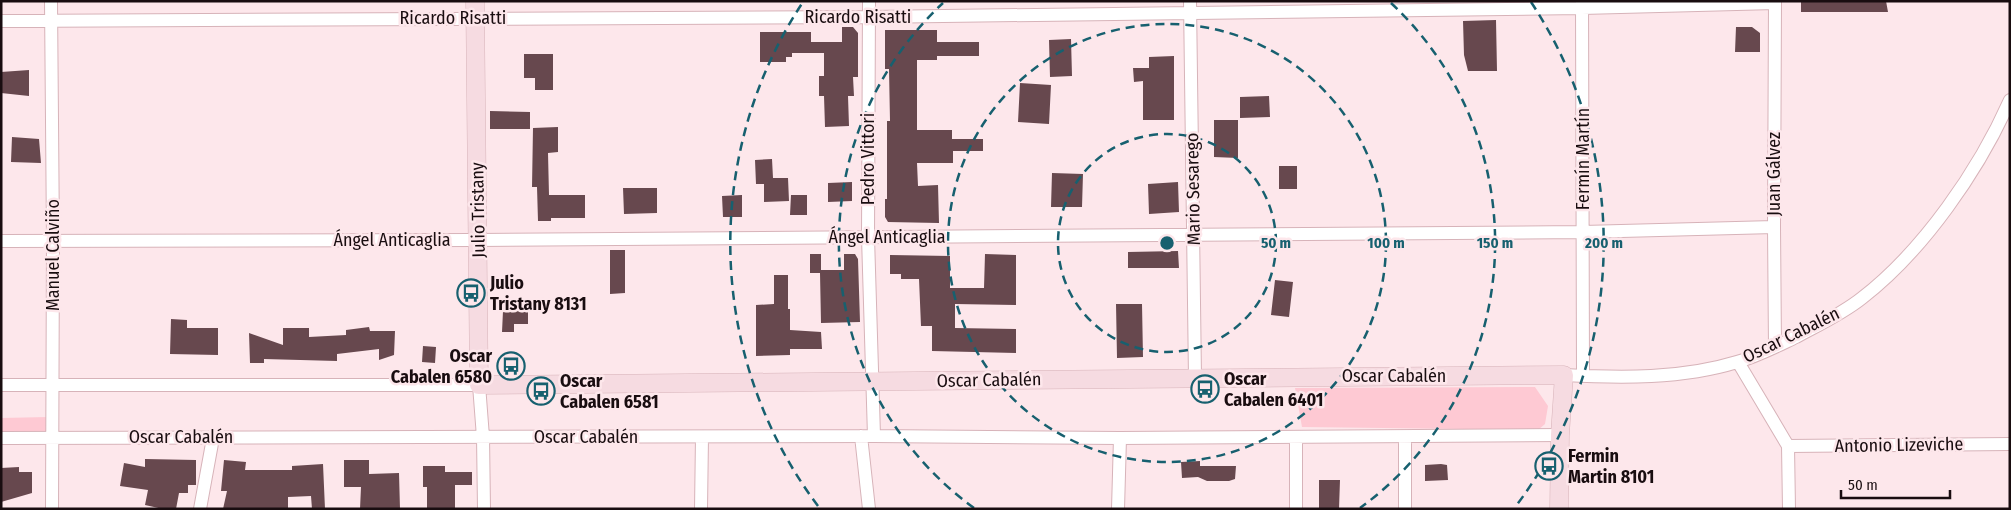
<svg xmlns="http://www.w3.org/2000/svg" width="2011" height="510" font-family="'Fira Sans Condensed',sans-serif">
<rect width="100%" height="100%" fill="#fde7eb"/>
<path fill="#fec9d3" d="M1535,387l13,19 -3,18 -7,6 -236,-3 -7,-39z
M48,417l2,18 -49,1v-18z"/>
<path fill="#67484e" d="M1801,1h85l2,11h-87z
M1496,20l1,51h-29l-4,-16 -1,-34z
M842,27h11l5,6v44h-5l1,19h-6l1,30 -24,1 -1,-31h-5v-20h5v-23h-32v4h-6v5h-26v-30h51v10h31z
M1736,27h16l8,6v19h-25z
M885,30h52v12h42v14h-42v4h-20v70h35v9h31v12h-30v12h-36l1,23 20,-1 1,38 -51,-1 -3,-5v-18h2v-78h3l-1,-52h-4z
M1071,39l1,37 -22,1 -1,-37z
M524,54h29v36h-18v-12h-11z
M1174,56v64h-31v-39l-9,1 -1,-14h16v-11z
M29,70v26l-28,-3v-21z
M1020,83l31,2 -2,39 -31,-2z
M1269,96l1,21 -30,1v-21z
M490,111l40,1v17h-40z
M1214,120h24v38l-24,-1z
M558,127v25l-10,1 1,42h36v23h-34v3h-13l-1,-34h-5l1,-59z
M12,137l27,2 2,24 -30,-1z
M772,159l1,19h15l1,23 -25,1v-18h-8l-1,-24z
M1279,166h18v23h-18z
M1052,173l31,1 -1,33h-31z
M852,182v19l-24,1v-19z
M1178,182l1,30 -30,2 -1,-30z
M623,188h34v25l-33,1z
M742,195v22h-19l-1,-21z
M791,195h16v20h-17z
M610,250h15v43l-15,1z
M1178,251l1,17h-51v-16z
M810,254h11v16h23v-16h11l3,5 2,63 -39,1 -1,-50h-10z
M985,254l31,1v50l-61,-1v24l61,1v24l-84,-2v-25h-11l-2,-47h-18v-5h-11v-19l60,1v32h34z
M774,275h14v34h2v21l31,2 1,17h-32v6l-34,1v-51l18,-1z
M1275,280l18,2 -4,35 -18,-2z
M1116,304h26l1,53 -26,1z
M503,311h25v13h-14v8h-12z
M171,319l16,1v8h31v27l-48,-1z
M369,327l1,4h25l-1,24 -15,5v-11l-42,5v7l-73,-2v4h-14l-1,-30 34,12v-17h26v9l37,-2v-5z
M423,346l13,1 -1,16 -13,-1z
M145,459l51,1v25h-8v8h-9l-3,16h-13l-18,-4 3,-15 -28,-4 4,-23 21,4z
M224,460l22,2 -1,8h47v-4l31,-2 2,45h-13l-1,-13 -23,1v12h-65l4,-18h-6z
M344,460h25v14l30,-1 1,36h-40l1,-22h-17z
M1200,461v5h36l-1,13 -6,2h-22l-9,-4 -16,1 -1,-16z
M1441,464l6,1 1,15 -23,1v-16z
M423,466h22v6h27v13h-17v24h-28v-22h-4z
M19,467v5h13v21l-31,9v-34z
M1319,480h21l-1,29h-20z"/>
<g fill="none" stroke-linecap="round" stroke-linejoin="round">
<g stroke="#d7b3b9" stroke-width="14">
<path id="minor" d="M51,1l2,240 -1,268
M869,1l-1,236 6,199
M1190,1l5,377
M1582,1l1,375
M1775,1l-1,226 1,120
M1,21l868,-4 713,-9 193,-5
M1,241l477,-1 1105,-8 191,-5
M1738,362l50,84 1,63
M1564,375c57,3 118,4 173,-13 21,-6 40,-16 59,-25 22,-12 46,-23 66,-39 61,-47 117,-128 148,-198
M1,385h478l4,52 1,72
M861,436l8,73
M1,438l873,-2 246,2 440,-3
M1788,446l222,-2
M200,509l13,-71
M701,509l1,-72
M1118,509l2,-71
M1296,509v-72
M1405,509v-72"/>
</g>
<g stroke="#d7b3b9" stroke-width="19">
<path id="secondary" d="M475,1l4,384 1085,-10 -4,60 -1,74"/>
</g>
<use href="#minor" stroke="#fff" stroke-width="12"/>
<use href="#secondary" stroke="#f6dbe1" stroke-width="18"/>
</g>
<g fill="none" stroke="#17606f" stroke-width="2.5" stroke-dasharray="9 6">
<circle cx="1167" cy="243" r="109"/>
<circle cx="1167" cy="243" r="219"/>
<path d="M974 508A328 328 0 0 1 943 3M1391 3A328 328 0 0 1 1360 508"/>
<path d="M818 506A437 437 0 0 1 803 2M1531 2A437 437 0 0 1 1516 506"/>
</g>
<defs>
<g id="bus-ring" transform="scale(1.4375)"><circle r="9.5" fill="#fde7eb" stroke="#17606f" stroke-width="1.5"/><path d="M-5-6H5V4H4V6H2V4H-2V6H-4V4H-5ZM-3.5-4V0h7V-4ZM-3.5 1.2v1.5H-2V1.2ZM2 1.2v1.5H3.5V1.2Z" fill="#17606f"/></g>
</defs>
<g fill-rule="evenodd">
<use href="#bus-ring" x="471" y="293"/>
<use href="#bus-ring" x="511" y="366"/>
<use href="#bus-ring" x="1205" y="389"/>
<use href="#bus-ring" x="541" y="391"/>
<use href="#bus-ring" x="1549" y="466"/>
</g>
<g text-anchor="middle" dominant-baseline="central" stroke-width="5" stroke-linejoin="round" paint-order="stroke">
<g font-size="18" fill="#190d10" stroke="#fde7eb">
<text x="858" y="17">Ricardo Risatti</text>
<text x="453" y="18">Ricardo Risatti</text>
<text transform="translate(868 159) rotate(-90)">Pedro Vittori</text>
<text transform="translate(1583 159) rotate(-90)">Fermín Martín</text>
<text transform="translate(1774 174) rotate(-90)">Juan Gálvez</text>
<text transform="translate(1193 189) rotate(-91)">Mario Sesarego</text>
<text transform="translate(478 210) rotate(-91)">Julio Tristany</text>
<text x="887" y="237">Ángel Anticaglia</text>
<text x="392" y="240">Ángel Anticaglia</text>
<text transform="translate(53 255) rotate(-90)">Manuel Calviño</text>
<text transform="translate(1791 335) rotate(-26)">Oscar Cabalén</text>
<text x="1394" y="376">Oscar Cabalén</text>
<text transform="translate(989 380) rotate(-1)">Oscar Cabalén</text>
<text x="181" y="437">Oscar Cabalén</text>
<text x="586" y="437">Oscar Cabalén</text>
<text transform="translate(1899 445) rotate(-1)">Antonio Lizeviche</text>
</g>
<g font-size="18" font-weight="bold" fill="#190d10" stroke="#fde7eb" text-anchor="start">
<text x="490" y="283">Julio<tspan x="490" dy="21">Tristany 8131</tspan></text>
<text x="492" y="356" text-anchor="end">Oscar<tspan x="492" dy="21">Cabalen 6580</tspan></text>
<text x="1224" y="379">Oscar<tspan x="1224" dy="21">Cabalen 6401</tspan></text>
<text x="560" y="381">Oscar<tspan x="560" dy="21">Cabalen 6581</tspan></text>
<text x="1568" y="456">Fermin<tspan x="1568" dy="21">Martin 8101</tspan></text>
</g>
</g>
<circle cx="1167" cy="243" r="8" fill="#17606f" stroke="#fde7eb" stroke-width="2.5"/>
<g font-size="15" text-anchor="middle" font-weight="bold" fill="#17606f" stroke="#fde7eb" stroke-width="5" stroke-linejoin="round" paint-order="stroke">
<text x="1276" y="248">50 m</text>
<text x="1386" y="248">100 m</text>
<text x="1495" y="248">150 m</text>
<text x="1604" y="248">200 m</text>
</g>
<rect width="2011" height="510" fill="none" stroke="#190d10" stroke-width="5"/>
<path d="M1841 490v8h109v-8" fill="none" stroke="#190d10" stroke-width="2.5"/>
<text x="1848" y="490" font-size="15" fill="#190d10" stroke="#fde7eb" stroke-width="4" paint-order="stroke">50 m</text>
</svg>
